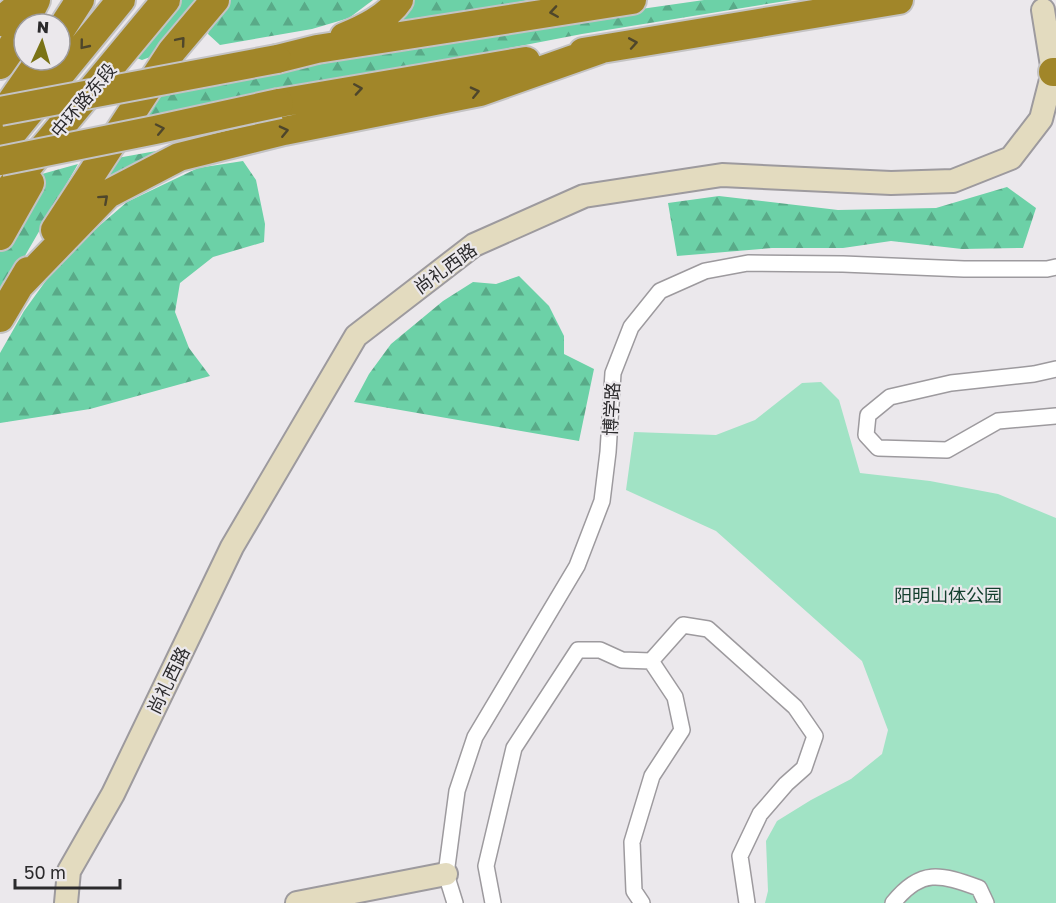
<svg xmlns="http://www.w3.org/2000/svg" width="1056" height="903" font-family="'Golos Text','Noto Sans SC',sans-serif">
<defs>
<pattern id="forest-firs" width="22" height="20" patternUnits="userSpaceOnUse" patternTransform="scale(1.5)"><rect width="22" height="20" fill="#6cd1a7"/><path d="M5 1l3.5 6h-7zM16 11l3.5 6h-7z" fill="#59aa88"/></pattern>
</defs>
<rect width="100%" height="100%" fill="#ebe8ec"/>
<path fill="url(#forest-firs)" d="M179,0h17l-40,55 -14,5 -8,-3z
M228,0h145l-24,18 -37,11 -92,16 -12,-11 5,-18z
M413,0h116l-133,26 16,-21z
M704,0h88l-210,34 -443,86 10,-24 394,-73z
M184,146l-106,58 28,-44z
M243,161l13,19 9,44 -1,18 -51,15 -33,26 -5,29 14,36 21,28 -120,33 -90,14v-70l24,-42 39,-54 64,-55 71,-34z
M78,164l-78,135v-54l42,-71z
M1007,187l29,21 -13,40 -61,1 -71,-8 -48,7h-71l-95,8 -9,-53 51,-7 119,14 98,-2z
M519,276l30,30 15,30v18l30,15 -15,72 -225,-39 15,-28 22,-30 52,-43 30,-19 23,2z"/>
<path fill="#a1e3c5" d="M821,382l18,18 21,73 70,8 68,13 58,24v385h-291l3,-12 -2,-50 11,-20 34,-21 40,-21 31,-25 6,-24 -26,-69 -146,-130 -90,-41 8,-58 82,3 39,-15 47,-37z"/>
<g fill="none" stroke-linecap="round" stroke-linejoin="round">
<g stroke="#9d9a9e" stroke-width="18">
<path id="street" d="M1056,369l-22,5 -83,9 -61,14 -22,18 -2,20 12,13 69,2 51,-29 58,-5
M651,661l32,-36 25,4 87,78 20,29 -11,32 -18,16 -26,30 -20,42 7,47
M455,903l-9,-29 11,-83 18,-54 102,-171 25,-65 6,-49 5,-79 18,-46 29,-36 45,-20 43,-8 95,1 121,5h83l9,-2
M493,903l-7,-37 28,-118 64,-98h22l22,10 29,1 24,36 7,33 -30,46 -20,66 2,49 8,12
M893,903c28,-35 47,-29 86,-15l7,15"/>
</g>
<g stroke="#9d9a9e" stroke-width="26">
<path id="secondary" d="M66,903l3,-32 44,-77 119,-247 124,-211 118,-91 110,-49 138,-21 169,8 62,-2 58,-23 30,-39 12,-47 -10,-62
M297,903l149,-29"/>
</g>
<g stroke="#c4c3c4" stroke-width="32">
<path id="highway" d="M0,22l25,-22
M60,31l20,-31
M344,37c19,-8 43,-19 55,-37
M583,52l316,-52
M277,59l40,-10 315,-49
M0,65l9,-13 27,-52
M1053,72h3
M279,103l247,-42
M0,118l40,-58
M0,148l121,-148
M0,200l166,-200
M55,230l117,-179 43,-51
M0,236l30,-53
M19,286l89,-92 71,-37 105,-26 196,-39 122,-43
M0,318l28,-47"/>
</g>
<use href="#street" stroke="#fff" stroke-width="15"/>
<use href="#secondary" stroke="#e3dbbf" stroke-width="22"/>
<use href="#highway" stroke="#a18629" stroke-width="28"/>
<g stroke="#c4c3c4" stroke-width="32" stroke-linecap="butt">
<path id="highway-bridge" d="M0,111l277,-52
M0,161l155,-31 124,-27"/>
</g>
<use href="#highway-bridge" stroke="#a18629" stroke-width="28"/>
</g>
<defs><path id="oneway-chevron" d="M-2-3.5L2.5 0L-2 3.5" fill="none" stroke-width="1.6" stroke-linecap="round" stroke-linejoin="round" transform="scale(1.5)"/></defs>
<g stroke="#4e462b">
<use href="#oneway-chevron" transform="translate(554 12) rotate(171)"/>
<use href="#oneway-chevron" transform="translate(181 41) rotate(-50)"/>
<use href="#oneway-chevron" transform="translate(633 43) rotate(-10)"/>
<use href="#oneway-chevron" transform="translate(84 45) rotate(129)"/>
<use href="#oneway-chevron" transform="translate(358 89) rotate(-9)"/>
<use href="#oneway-chevron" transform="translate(475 92) rotate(-13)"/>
<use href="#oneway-chevron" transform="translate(160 129) rotate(-12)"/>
<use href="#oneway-chevron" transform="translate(284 131) rotate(-13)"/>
<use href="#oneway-chevron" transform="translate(104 199) rotate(-42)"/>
</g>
<g text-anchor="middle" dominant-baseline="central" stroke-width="4.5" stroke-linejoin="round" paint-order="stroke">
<g font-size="18" fill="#2b2a2c" stroke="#ebe8ec">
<text transform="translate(83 100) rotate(-50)">中环路东段</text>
<text transform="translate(445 268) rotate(-36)">尚礼西路</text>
<text transform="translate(611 409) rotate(-87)">博学路</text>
<text transform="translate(168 680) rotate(-64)">尚礼西路</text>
</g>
<g font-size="18" fill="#14402f" stroke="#ebe8ec">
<text x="948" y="595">阳明山体公园</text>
</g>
</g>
<g transform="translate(42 42) rotate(4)"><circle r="28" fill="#ebe8ec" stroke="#9e9c9f" stroke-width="1.5"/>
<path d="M0-4.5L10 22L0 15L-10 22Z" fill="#7a7316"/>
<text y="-9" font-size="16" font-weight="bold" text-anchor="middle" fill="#2b2a2c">N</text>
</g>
<path d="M15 879v9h105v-9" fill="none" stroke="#2b2a2c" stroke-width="3"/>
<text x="24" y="879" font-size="18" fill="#2b2a2c" stroke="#ebe8ec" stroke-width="4.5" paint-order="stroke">50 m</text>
</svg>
